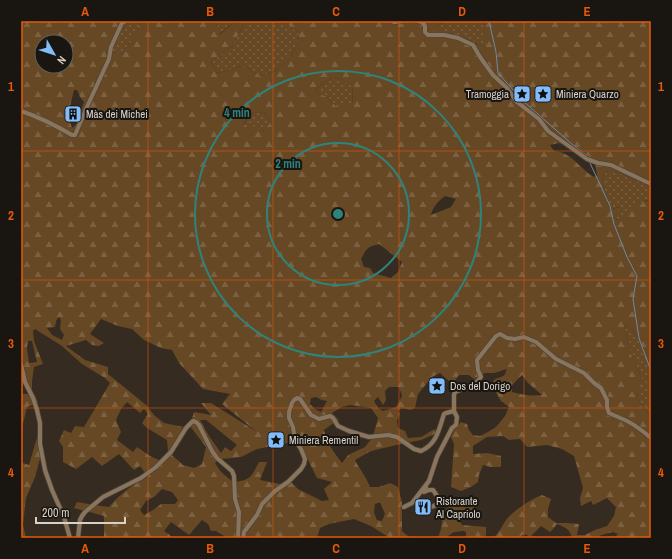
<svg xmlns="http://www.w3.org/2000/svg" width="672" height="559" font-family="'Archivo Narrow',sans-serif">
<defs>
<pattern id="grass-dots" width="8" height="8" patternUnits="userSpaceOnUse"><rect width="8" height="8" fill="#664824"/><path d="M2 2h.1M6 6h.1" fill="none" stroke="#7b6142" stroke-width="1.8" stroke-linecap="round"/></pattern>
<pattern id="forest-firs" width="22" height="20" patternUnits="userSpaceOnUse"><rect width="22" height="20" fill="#664824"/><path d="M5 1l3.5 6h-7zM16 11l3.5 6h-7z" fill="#7b6142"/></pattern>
</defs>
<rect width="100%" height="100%" fill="#362b20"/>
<path fill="url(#grass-dots)" d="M126,21h19l-6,5v6l-19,23 -8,-4 12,-28z
M217,21h18l-17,14z
M241,21h42l16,12 -1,9 -8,16 -16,14 -14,4 -17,-11 -12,5 -14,3 -6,-11 21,-16 11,-20z
M445,21h38l4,26c-11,-2 -20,-9 -30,-12 -5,-2 -10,-2 -16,-3l-3,-7z
M332,78l9,1 12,7 -1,21 -16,-1 -9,-9 -9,-4 -3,-4z
M257,112l7,1 7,9 -9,10 -13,-2 -5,-5 4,-9z
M608,171h7l36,16v13l-7,1 -17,11 -3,7 -5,1 -6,-3 7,-10 -8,2 -4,-4 -1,-9 -5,-14 2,-8z
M624,325l6,2 9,11 12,26v52l-10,-10 -4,-12 5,-15 -11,-25z"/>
<path fill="url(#forest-firs)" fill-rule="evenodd" d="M21,21h105l-2,2 -12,28 8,4 19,-23v-6l6,-5h72l2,14 16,-14h6l2,5 -11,20 -21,16 6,11 14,-3 12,-5 17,11 14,-4 16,-14 8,-16 1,-9 -16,-12h162l-7,4 4,7c5,1 11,1 16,3 10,4 18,10 28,12l-3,-26h168v166l-36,-16h-7l-4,3 -2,8 5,14 1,9 4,4 9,-2 -8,10 5,3 6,-2c1,-2 1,-4 3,-6 5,-7 16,-11 24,-12v164l-12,-26 -9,-11 -6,-2 7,29 11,25 -2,11 -3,4 4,12 10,10v21c-8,-6 -15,-12 -24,-17 -6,-3 -12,-4 -18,-7l-2,-6v-7l-6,-12 -7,-5 -10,-11 -27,-13 -20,-18 -13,-4 -9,1h-8l-7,-5 -4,2 -20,25 4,16 -6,3 -5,-4h-10l-5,7h-4l-10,-9 -8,4 -14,17 -3,14 -5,2 -8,-2 -4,3 2,3 -3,7 1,7 7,3 3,7 13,-1 12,-7 6,-1 -2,4 -16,7 -15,3c-14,-10 -17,-8 -33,-7l5,-18 -7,-10 -21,-3 -8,2 -10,6 7,7 -3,2c-6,-8 -9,-6 -17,-4 -7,-3 -10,-7 -14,-13 -1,-2 -1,-3 -4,-5 -8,-8 -14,13 -13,19 1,3 4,6 4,9 1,4 1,8 2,13l-1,1 -36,7 -16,8 -19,2 -2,1 -7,-9 -14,-26 -3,-4 -3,-1 -2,2 3,-10 17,3 -10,-12h10l46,29 -35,-28 8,-10 -27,-5 -24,-26 -7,-13 -11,-2 -17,-8 -12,-11 -14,-3 -17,-7 -11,15 14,9 -5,3 -7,-1 -6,-5 -20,6 19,14 23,7v7l38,31 9,11 9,7 19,4c-7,21 -19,34 -37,47l-6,-8 -6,4 -15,-16 -17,12 -10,-9 -16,12 -13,-7v-15l-4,-6 5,-11 7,3 4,-7 9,1 26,-44 -5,-5 -23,-14 -20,-18 -27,-17 -2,2 1,10 9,23 -9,3 -2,14v9l6,12 -2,1 -9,-21h-1l-5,-20 2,-1 -2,-12zM42,42h24v24h-24zM332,78l9,1 12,7 -1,21 -8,-3 -8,2 -9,-9 -9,-4 -3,-4zM74,90h3l3,7 4,5 -8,23 -4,3 -4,-13zM257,112l7,1 7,9 -9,10 -8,-6 -5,4 -5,-6 4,-8zM559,143l35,16 3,16 -3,2c-11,-6 -19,-19 -31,-24 -3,-1 -6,-2 -9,-2l-4,-6zM445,196l11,3 -5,8 -20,8c2,-8 7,-14 14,-19zM379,244c8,6 15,12 23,18l-4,10 -7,6 -18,-5 -3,-5 -6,-1 -3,-8c6,-11 6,-12 18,-15zM59,317l2,3 -1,9 4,6 -2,5 -10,-5 -5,-7 8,-1 1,-6zM28,341h4l5,21 -8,1 -2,-15zM389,387h10l3,9 -6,11 -13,4 -5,-3 -4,-7 4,-4 5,8 3,-5 -1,-9zM316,397l6,3 5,1 -6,11 -6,-3 -5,-5 1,-6zM127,402l13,11 4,-4 4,5 -6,9 5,5 20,12 1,11 -7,10 -11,-5 -13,-9 -4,5 -16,-12 4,-8 -5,-12 5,-11zM200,420h6l31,25 -6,6 -6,-4 -4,6 -12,-17z
M500,334l7,5 17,-1 12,4 7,6 35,23 22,17 4,7 4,18 18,7 25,19v99h-37l4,-4 -5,-2 -12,3 -5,3h-24c-2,-9 -7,-11 -15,-14l-4,5 -3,3 -9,-6 -11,11 -5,-3 -8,4h-24c6,-5 9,-12 13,-18 9,-11 24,-20 36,-25l9,4 -3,10v8l8,6h11l12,1 -2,11h8l10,-5 12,-4 7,-10 2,-9 -9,-9 -14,7 -2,-4 -10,5 -1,-8 3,-10 -9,-32 -12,-7 -15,-4 -20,2 -7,-8 -11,1 -6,-4 -16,1 -14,9v8l14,-1 14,3v11h-10l-8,-2 -4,10 -1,7 -7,5 -10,4 -10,-4 3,-43 -3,-7 4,-9 6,-6 6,2 2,6 4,5 7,1 8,-4 8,-5 9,-11 4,-9 -8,-6 -10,-17 4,-5 9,-3 3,-7 -13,4h-9l-4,3 -4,-16zM522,375l6,8 14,12c-11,1 -20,0 -30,-3v-7z
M22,394h8l5,10 -8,3 -6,25v-35z
M297,399l17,18h16l5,5 -11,8c3,14 10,22 18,33l6,-8 17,-8 7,-9 20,-2 13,7 -30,7 -6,2 -14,8c5,10 12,18 15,27h9l11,-4 8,4 4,15v29l8,7h-20l-19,-12 -17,-7 -25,5 -9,4 -3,10h-73l1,-6 18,-28 27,-23 8,8 24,12 7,-1 -5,-11 8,-7 -15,-4 -17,-34h-2l-9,-26 4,-15zM380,502l5,12 -3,7 -5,-1 -3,-7 1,-9z
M196,422l23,38 -4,3 6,9 12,10 5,30 -1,26h-12l-1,-2 -8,-5h-5l-3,-7 -6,-4 -13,15 -18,-13 -7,9 6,4 1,3h-67v-22l-18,-5 9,-6 14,2c12,-14 23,-22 39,-30l-1,-2 30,-31 -5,11 11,10 11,3 8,-4 4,-17 -16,-21 1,-2zM162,489l10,3 6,8 -3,4h-14l-8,6 -9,5 -4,-5 6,-9 8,-4z
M39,433l2,22 -6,22 -9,21 -1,8 -2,19 3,13h-5v-70l2,-5 6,2 9,-31z
M259,462h8l-7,18 20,4 8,-5 1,1 -21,17 -24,34 -1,7h-5l1,-16 -4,-40c17,-2 17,-7 24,-20z
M77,502l17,3 -9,6 -11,-3z
M473,502l1,8 -14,12 2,3 24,2v11h-20v-6l-3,-1 -9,1 -9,6h-7l3,-9 3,-19 12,-7z"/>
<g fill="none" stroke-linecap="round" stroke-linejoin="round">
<path stroke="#6c8aaa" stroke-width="1" d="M489,21l7,31 2,21 25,28 50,44 14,11 1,2
M590,163l20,43 4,18 13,33 10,19 -4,23 6,39 12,33"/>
<g stroke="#50463b" stroke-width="5.5">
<path id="minor" d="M392,21l2,1 8,-1
M418,21l4,1 3,4v6l3,3h16l14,3 15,7 7,12 13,18 13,12 11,15 22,17 9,12 39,28 11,4 13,2 40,19
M21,111c18,6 34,14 51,24h3l11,-26 23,-50 2,-12 11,-24 3,-2
M21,364l4,18 8,16 4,12 3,13v21l5,26 7,20 12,27 6,21
M426,487l-2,5 5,-2h4c6,8 9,14 -2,17
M404,507l8,-4 17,-22 8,-24 15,-29 4,-3 1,-8 -3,-6v-16l1,-3c9,-4 20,-6 26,-15l-3,-7 -1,-10 19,-24 4,-2 7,4 8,1 9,-2 12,5 20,17 28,14 10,10 7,5 6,12v7l2,6c6,3 12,5 18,8 8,4 17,11 24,17
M78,538l2,-18 2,-4 3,-4 18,-15 38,-19 15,-11 15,-15 15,-24 7,-7 3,1 3,3 13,26 5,7 15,13 2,5 1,23 4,13 -1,26
M243,538l1,-6 13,-17 5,-11 13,-13 13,-9 13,-13 3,-5 1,-5 -4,-10 -6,-9 -2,-13 -4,-9v-6l3,-9 2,-3 3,-2 3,1 11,16 8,4 11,-3 3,2 5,8 11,5 13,4 7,2 19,-2 9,2 17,12 7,2c16,-7 18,-22 23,-37l2,-1 8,-2"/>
</g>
<use href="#minor" stroke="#89755e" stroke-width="4"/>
</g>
<path fill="none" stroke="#e8590c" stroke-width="1" stroke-opacity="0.55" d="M148,21v517M273,21v517M399,21v517M524,21v517M21,151h630M21,280h630M21,408h630"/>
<g fill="none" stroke="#2d847c" stroke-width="2">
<circle cx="338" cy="214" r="71"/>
<circle cx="338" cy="214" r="143"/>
</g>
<defs>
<g id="sight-square" transform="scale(0.9)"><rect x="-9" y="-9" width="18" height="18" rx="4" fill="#83bcfb" stroke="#191510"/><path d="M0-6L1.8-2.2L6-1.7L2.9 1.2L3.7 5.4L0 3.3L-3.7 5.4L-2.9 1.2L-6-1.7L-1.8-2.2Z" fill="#111"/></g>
<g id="building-square" transform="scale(0.9)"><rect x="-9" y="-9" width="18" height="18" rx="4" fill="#83bcfb" stroke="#191510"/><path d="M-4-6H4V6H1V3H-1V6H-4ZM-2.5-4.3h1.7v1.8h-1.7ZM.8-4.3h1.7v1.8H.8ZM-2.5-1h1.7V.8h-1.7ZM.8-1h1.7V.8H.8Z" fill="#111"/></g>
<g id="restaurant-square" transform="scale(0.9)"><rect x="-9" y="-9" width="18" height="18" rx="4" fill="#83bcfb" stroke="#191510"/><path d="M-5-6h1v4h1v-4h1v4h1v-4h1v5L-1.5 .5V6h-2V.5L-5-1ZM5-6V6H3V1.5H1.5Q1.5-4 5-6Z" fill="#111"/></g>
</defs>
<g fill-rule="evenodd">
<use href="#sight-square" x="522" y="94"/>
<use href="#sight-square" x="543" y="94"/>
<use href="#building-square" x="73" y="114"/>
<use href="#sight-square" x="437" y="386"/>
<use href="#sight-square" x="276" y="440"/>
<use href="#restaurant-square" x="423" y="507"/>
</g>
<g text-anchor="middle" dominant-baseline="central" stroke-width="4" stroke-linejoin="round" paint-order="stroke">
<g font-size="11" fill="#d8d1ca" stroke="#191510" text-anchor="start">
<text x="509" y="94" text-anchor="end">Tramoggia</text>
<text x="556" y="94">Miniera Quarzo</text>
<text x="86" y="114">Màs dei Michei</text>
<text x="450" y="386">Dos del Dorigo</text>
<text x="289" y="440">Miniera Rementil</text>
<text x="436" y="501">Ristorante<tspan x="436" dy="13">Al Capriolo</tspan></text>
</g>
</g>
<circle cx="338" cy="214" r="6" fill="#2d847c" stroke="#191510" stroke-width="2"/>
<g font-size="12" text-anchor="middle" font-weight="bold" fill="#2d847c" stroke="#191510" stroke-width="4" stroke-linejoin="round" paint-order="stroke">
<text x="237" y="117">4 min</text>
<text x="288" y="168">2 min</text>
</g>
<rect width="672" height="559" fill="none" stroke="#191510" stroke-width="44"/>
<g transform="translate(54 54) rotate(129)"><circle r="19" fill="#191510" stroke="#65605a"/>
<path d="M0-3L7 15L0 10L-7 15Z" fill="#83bcfb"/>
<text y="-6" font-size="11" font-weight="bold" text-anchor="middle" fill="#d8d1ca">N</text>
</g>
<path d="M36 517v6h89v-6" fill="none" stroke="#d8d1ca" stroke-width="2"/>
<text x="42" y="517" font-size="12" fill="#d8d1ca" stroke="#191510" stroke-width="3" paint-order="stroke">200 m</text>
<rect x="22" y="22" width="628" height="515" fill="none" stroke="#e8590c" stroke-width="1.5"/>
<g font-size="13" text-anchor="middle" font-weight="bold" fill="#e8590c">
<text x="85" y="16">A</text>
<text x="210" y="16">B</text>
<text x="336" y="16">C</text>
<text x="462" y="16">D</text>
<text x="587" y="16">E</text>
<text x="11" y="91">1</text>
<text x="661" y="91">1</text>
<text x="11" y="220">2</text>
<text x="661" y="220">2</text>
<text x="11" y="348">3</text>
<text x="661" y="348">3</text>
<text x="11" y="477">4</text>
<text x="661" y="477">4</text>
<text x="85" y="553">A</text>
<text x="210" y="553">B</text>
<text x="336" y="553">C</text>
<text x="462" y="553">D</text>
<text x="587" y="553">E</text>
</g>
</svg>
